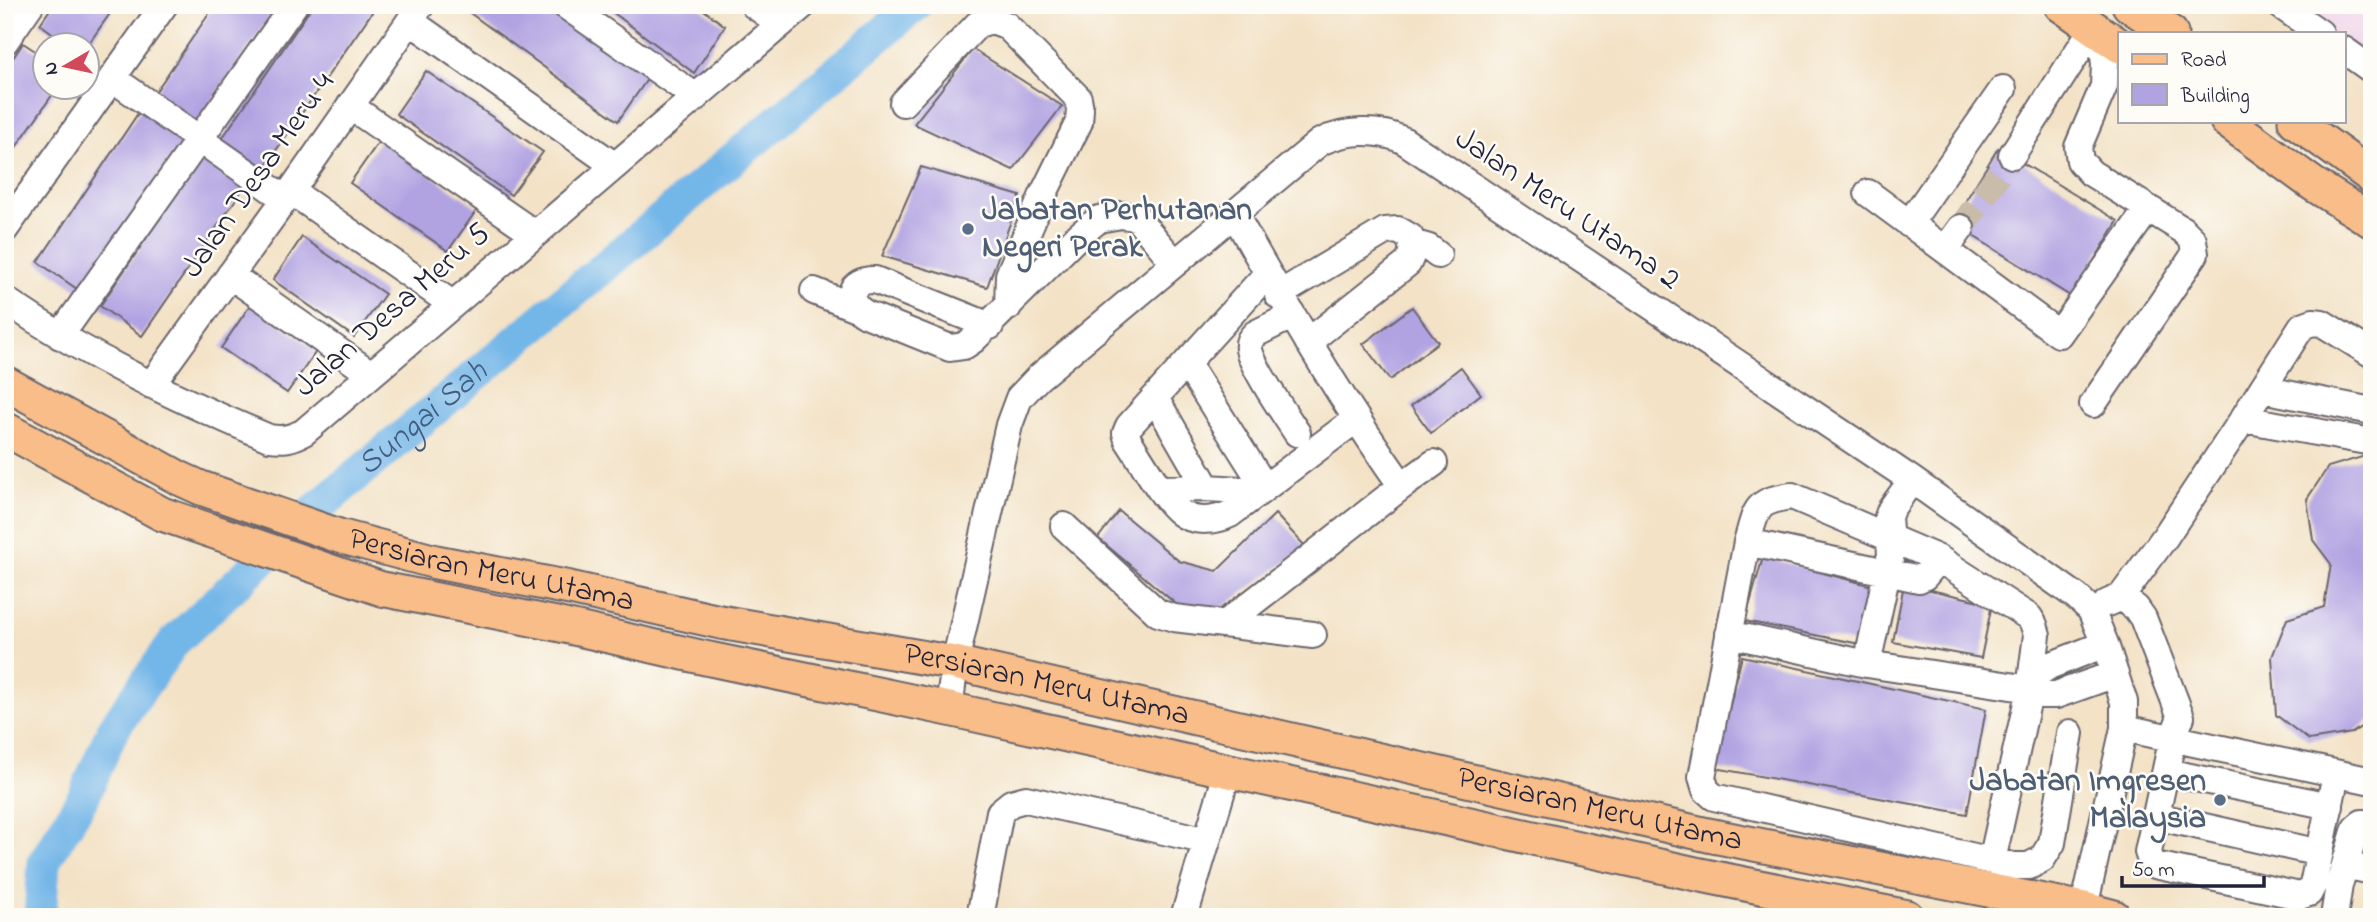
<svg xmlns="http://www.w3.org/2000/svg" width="2377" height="922" font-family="'Indie Flower',sans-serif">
<rect width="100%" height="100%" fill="#fdfcf7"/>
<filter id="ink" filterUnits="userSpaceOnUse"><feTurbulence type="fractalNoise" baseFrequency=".0143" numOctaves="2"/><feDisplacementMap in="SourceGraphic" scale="14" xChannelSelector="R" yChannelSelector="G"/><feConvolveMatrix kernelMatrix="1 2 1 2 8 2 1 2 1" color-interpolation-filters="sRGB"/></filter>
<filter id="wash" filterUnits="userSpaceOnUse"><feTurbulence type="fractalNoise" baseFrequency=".00686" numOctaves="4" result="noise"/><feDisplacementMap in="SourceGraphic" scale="28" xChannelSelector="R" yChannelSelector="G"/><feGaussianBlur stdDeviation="1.57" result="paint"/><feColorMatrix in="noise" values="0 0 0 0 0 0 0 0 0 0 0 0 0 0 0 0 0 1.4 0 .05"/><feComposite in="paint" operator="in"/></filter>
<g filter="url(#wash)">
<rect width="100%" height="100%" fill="#f3e2c6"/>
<path fill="#eed0e8" d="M2270,5h102v73l-28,-20v-25h-35z"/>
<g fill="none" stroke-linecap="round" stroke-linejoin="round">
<path stroke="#73b6e8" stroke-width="33" id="s1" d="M40,917l4,-55 40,-66 29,-67 61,-87 141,-132 601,-505"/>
</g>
<g id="blocks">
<path fill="#b1a3e2" d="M53,5h63l-29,41h-17l-30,-22z
M215,5h63l-82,119 -42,-30z
M313,5h64l-116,167 -42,-29z
M465,5h85l100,70 -32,46 -155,-113z
M603,5h94l28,21 -31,47z
M23,43l23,15v30h11l-52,75v-93z
M973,49l89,57 -49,64 -99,-46z
M426,71l117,81 -32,43 -115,-81z
M141,109l44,29 -105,153 -42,-29z
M380,140l98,68 -30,43 -98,-68z
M1998,148l120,73 -46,76 -120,-74z
M204,154l43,29 -105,153 -42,-30z
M921,167l99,29 -33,91 -105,-31z
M302,237l83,57 -31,43 -81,-57z
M251,304l66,46 -30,43 -66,-45z
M1412,307l26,35 -48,38 -27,-36z
M1461,367l20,27 -50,39 -20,-27z
M2372,454v265l-20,14 -43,7 -33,-25 -4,-58 15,-38 37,-12 7,-43 -18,-24 -6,-41 21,-32z
M1119,511l60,50 38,10 58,-57 31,33 -93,67 -24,1 -91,-77z
M1763,557l113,30 -16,57 -115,-23z
M1904,584l88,20 -11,54 -88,-16z
M1742,656l244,53 -19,105 -252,-46z"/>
</g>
</g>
<g filter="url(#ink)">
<use href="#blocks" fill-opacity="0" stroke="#6b656c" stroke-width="2"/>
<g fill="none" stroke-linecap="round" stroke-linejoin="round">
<path stroke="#c9bcaa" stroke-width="26" stroke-dasharray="26 13" stroke-linecap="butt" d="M1961,228l51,-73"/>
<g stroke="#6b656c" stroke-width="30">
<path id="minor" d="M565,5l131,92
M754,5l27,19
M2280,5l40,28
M410,21l205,145
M5,41l25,-36
M2344,50l28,20
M112,78l173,121
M903,103l75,-79 14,-4 14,5 72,73 2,11 -1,13 -37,75 -33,78 -1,32
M350,106l185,128
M2012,155l81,-127
M291,191l161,113
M1868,193l191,141 88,-124
M1909,224l94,-135
M5,229l159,-224
M1412,243l17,5 9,7
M1945,250l16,-22
M1267,274l-138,152 -3,7 2,7c13,19 35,60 53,73 13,10 35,8 49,1l125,-94
M230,275l141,99
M814,291l42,17
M1278,295l107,-64 13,-1 12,7 3,14 -5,12 -100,79
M5,300c83,57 172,99 264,138 14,2 22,1 35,-6l499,-427
M1291,316l-36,18c-5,5 -7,8 -6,15 2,16 37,67 48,84
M990,326l-115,-46c-26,-1 -32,21 -9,34l84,34 14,-2 9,-6 103,-102 23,-19 22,-4 15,2 39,46
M60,336l234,-331
M1187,364l77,122
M151,385l140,-194 130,-186
M2262,389l110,22
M1155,398l52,90
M2093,404l102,-150 -2,-14 -10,-10 -92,-57 -11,-12 -2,-14 26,-61 1,-22 -4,-30
M2243,419l59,-93 11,-4 9,1 50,31
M1402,486l32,-23
M1162,489l45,-1 51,3
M1064,526l94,87 16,5 139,17
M1747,542l172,37 6,-3 14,-17
M2121,597l15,11 7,10 38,99 -8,20 -25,115 3,9 4,4 145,31 9,-3 4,-8 23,-111
M2107,603l14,-6 44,-60 78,-118 129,23
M1225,624l177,-138c-62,-88 -116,-179 -168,-273
M1729,634l138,30 163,25 10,6h16l59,-21
M1867,664l24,-110 -3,-37 3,-8 21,-29
M2030,689l5,-14 14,-9 56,-22
M949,709l6,-46 54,-238 10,-27 19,-20 282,-236c26,-12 57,-14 83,-2l509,340 165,117 14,13 14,34 19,58v26l-42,189
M2124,728l248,53
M2166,772l164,34
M2155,816l165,37
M1992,861l-278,-64 -8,-7 -4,-13 45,-235c10,-33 7,-41 45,-46l147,63 90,58 5,8 3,10 -7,54 -38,172 21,5h16l13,-7 10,-16 18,-110
M2345,865l27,6
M980,917l20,-105 11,-9 15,-4 181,42
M1184,917l44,-147
M2334,917l5,-32 17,-57 6,-5h10"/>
</g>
<g stroke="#6b656c" stroke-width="37">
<g id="major">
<path d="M2061,5l59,41"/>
<path d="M2129,5l42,28"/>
<path d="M2227,121l86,63 59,37"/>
<path d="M2295,121l77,56"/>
<path id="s2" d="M5,383l174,95 22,10 138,48 97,26 134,26 150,34 235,41 753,172 376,74 30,8"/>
<path d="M5,429l157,85 220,75 174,35 149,34 244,51 747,165 211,43"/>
</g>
</g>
<use href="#minor" stroke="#fff" stroke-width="26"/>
<use href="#major" stroke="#f8bd88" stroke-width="33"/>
</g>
</g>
<g fill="#5c6f8a" stroke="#fdfcf7" stroke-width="2.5">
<circle cx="968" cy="229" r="7"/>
<circle cx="2220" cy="800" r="7"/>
</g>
<g text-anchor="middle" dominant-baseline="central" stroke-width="5" stroke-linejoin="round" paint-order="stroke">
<g font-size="32" fill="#22223b" stroke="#fdfcf7">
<text transform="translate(259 176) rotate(-55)">Jalan Desa Meru 4</text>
<text transform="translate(1567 210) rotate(34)">Jalan Meru Utama 2</text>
<text transform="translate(393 311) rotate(-41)">Jalan Desa Meru 5</text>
<text stroke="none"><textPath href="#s2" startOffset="525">Persiaran Meru Utama</textPath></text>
<text stroke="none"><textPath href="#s2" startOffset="1092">Persiaran Meru Utama</textPath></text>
<text stroke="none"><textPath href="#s2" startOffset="1659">Persiaran Meru Utama</textPath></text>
</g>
<g font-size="32" font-weight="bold" fill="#4e5e75" stroke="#fdfcf7" text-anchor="start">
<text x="982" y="211">Jabatan Perhutanan<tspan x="982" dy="37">Negeri Perak</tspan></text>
<text x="2206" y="782" text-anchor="end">Jabatan Imgresen<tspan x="2206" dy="37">Malaysia</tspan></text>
</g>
<g font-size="33" font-style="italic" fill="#425d80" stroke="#fdfcf7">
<text stroke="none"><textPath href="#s1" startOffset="646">Sungai Sah</textPath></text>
</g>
</g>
<rect width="2377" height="922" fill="none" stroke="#fdfcf7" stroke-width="28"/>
<rect x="2118" y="32" width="228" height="91" fill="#fdfcf7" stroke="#a5a5ac" stroke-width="2"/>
<rect x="2132" y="54" width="35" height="10" fill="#f8bd88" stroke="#a5a5ac" stroke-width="2"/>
<text x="2181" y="66" font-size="21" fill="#22223b">Road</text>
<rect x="2132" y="84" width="35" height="21" fill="#b1a3e2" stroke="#a5a5ac" stroke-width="2"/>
<text x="2181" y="102" font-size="21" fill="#22223b">Building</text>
<g transform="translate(66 66) rotate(261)"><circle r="33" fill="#fdfcf7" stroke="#a5a5ac" stroke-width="2"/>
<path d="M0-5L12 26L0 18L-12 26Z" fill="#d1495b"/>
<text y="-10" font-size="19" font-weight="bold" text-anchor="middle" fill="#22223b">N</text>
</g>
<path d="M2122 876v10h142v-10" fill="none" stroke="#22223b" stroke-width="3.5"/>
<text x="2132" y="876" font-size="21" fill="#22223b" stroke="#fdfcf7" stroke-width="5" paint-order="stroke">50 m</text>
</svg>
